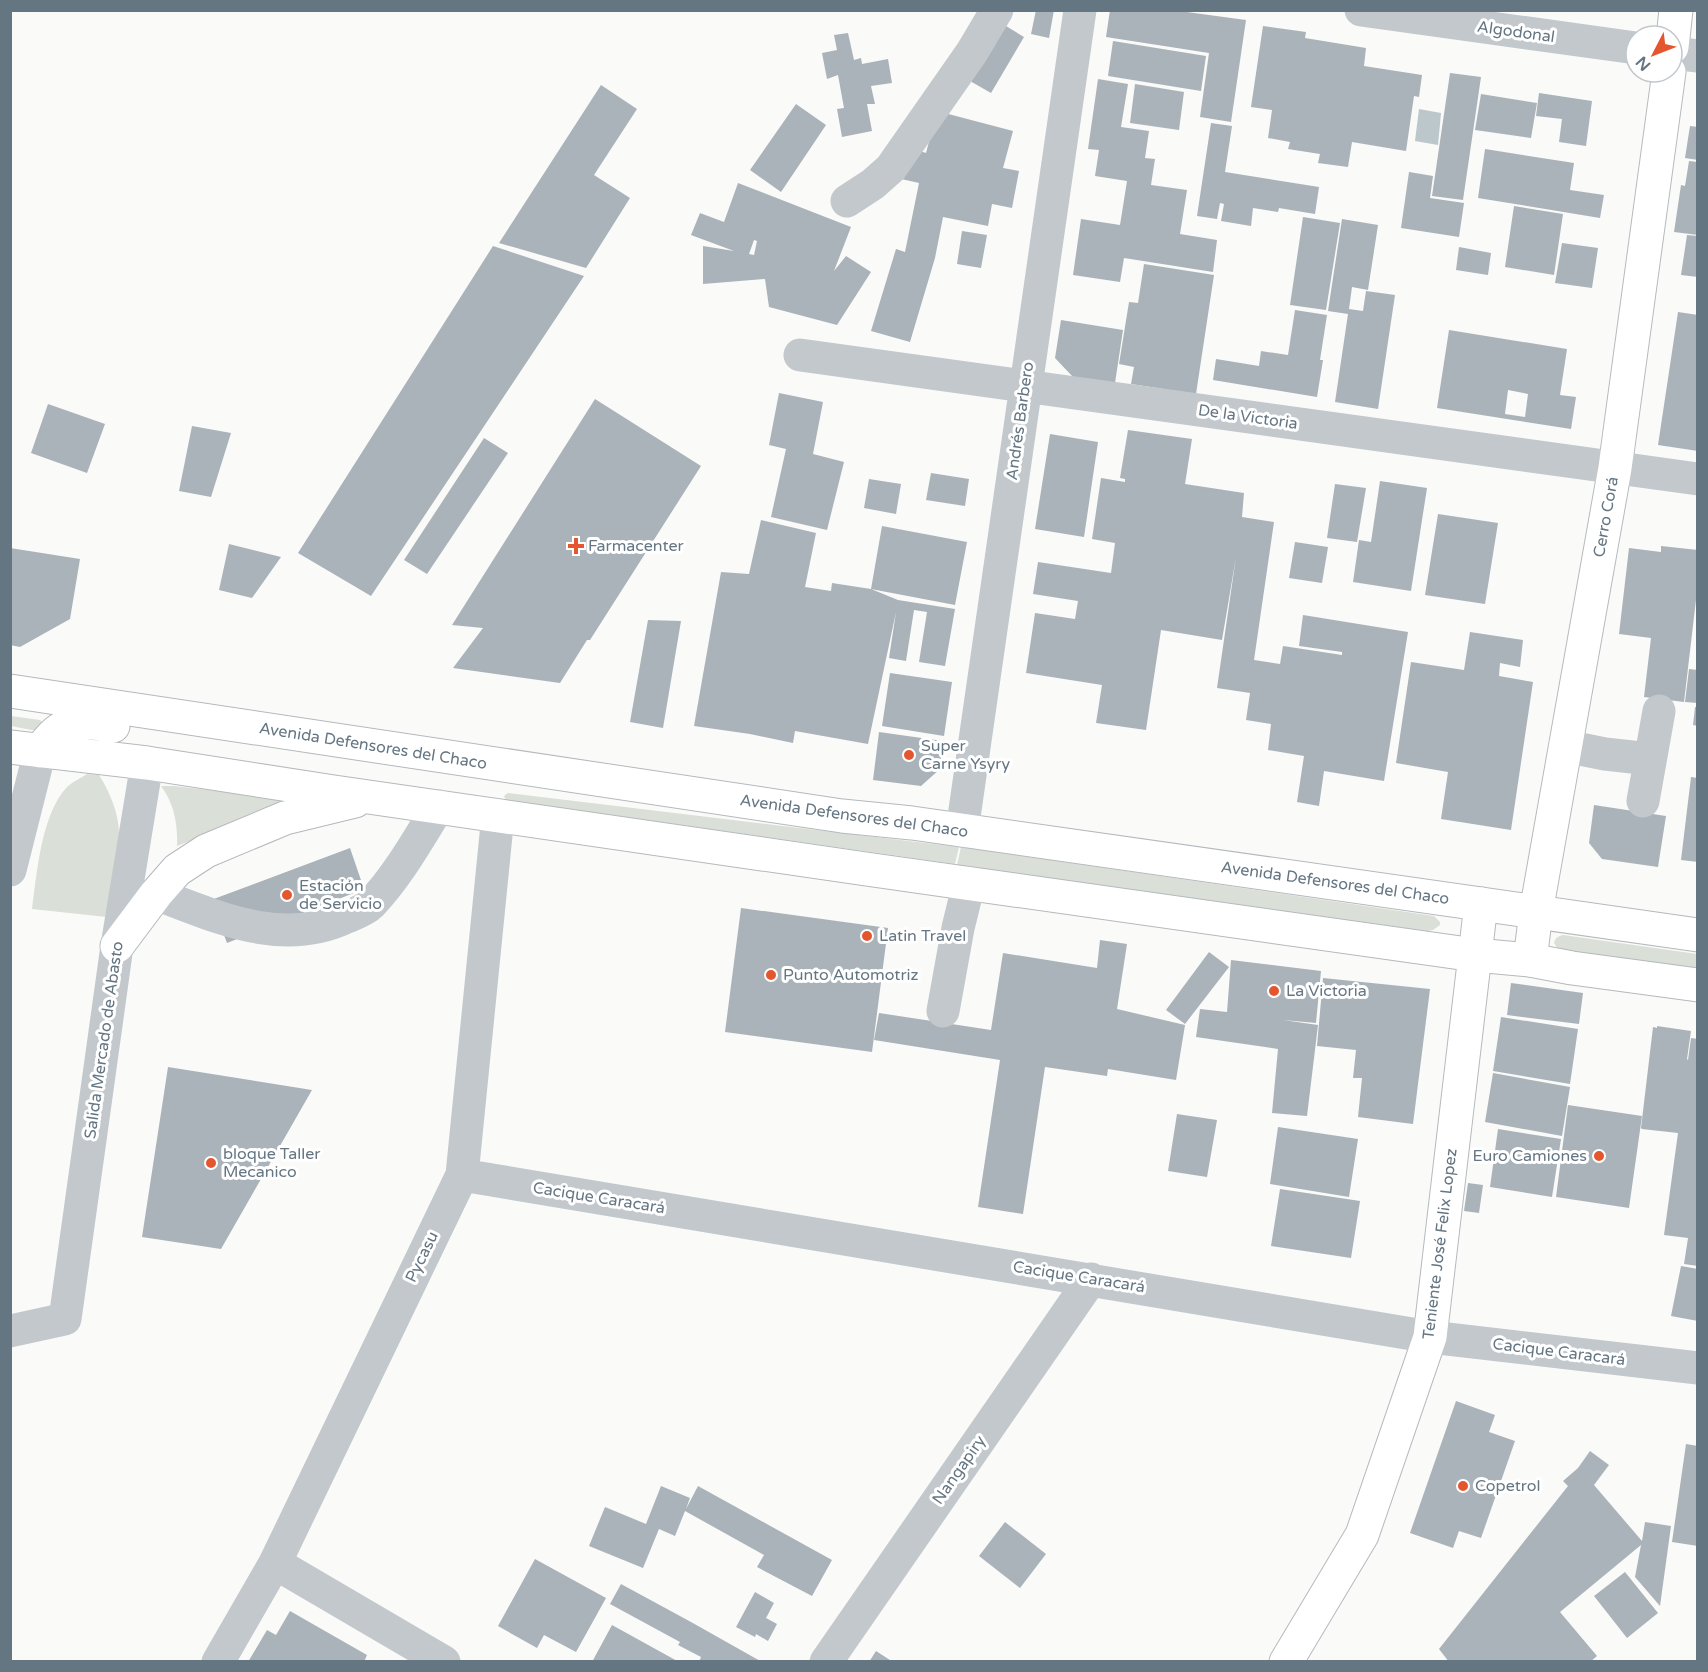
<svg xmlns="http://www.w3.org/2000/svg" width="1708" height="1672" font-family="'Varela Round',sans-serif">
<rect width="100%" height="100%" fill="#fafaf8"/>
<path fill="#dadfd7" d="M11,716l29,4 4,4 -7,7 -26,-5z
M87,774l12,1c11,17 21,41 20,62 -1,26 -8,54 -12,80l-75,-8c5,-36 9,-94 35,-122 5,-5 14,-9 20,-13z
M161,786h13l121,14 -118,46c1,-21 -3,-43 -16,-60z
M508,793l451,54 -4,17 -448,-64 -3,-3 1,-2z
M961,847l473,69 6,6v3l-7,5 -6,1 -470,-66z
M1563,935l134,19v16l-139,-21 -4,-6c1,-5 4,-7 9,-8z"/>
<path fill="#bbc7cb" d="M1419,109l22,4 -3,32 -23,-4z"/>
<path fill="#aab3b9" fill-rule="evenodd" d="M1036,10h18l-5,28 -18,-4z
M1110,10h62l74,10 -15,102 -31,-5 9,-64 -103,-16z
M996,20l28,17 -33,56 -28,-16z
M1263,26l43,6 -1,6 61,10 -2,18 58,9 -3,22 -5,-1 -8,55 -54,-9 -4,25 -30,-4 2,-9 -32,-5 2,-7 -22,-4 4,-28 -21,-3z
M848,33l6,27 7,-2 1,6 26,-5 4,24 -21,3 4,18h-8l5,27 -30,6 -5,-28 7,-1 -6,-33 -11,4 -5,-26 15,-3 -3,-15z
M1113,41l93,15 -5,35 -93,-15z
M1450,73l31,4 -18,123 -31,-4z
M1098,79l30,5 -7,43 28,4 -4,27 10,1 -4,26 36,5 -7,44 37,6 -4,32 -89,-14 -4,24 -47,-7 8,-56 39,6 7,-44 -32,-5 4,-26 -11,-1z
M1135,84l49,8 -5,38 -49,-7z
M601,85l36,24 -43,66 36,23 -44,70 -87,-25z
M1539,93l53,8 -6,45 -27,-4 3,-23 -26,-3z
M1481,94l56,9 -6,35 -56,-8z
M796,104l30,21 -45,67 -31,-22z
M937,111l76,20 -10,37 16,3 -7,37 -20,-4 -4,22 -45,-9 -8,41 -25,84 -39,-11 25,-82 9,3 14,-69 -22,-5 23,-27 6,2z
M1211,123l21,3 -7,46 94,15 -4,27 -36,-6 -1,4 -25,-4 -2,18 -30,-5 3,-17 -4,-1 -3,16 -20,-3z
M1690,126l8,1v33l-13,-2z
M1485,149l89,14 -4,27 34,5 -4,23 -122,-20z
M1689,161l9,1v73l-24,-3 7,-47 4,1z
M1409,172l24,4 -3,22 34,5 -5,34 -58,-9z
M738,183l113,44 -17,44 12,-15 25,16 -34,53 -68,-18 -4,-28 -62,5v-38l31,5 -43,-16 9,-22 24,9zM754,240l3,1 -3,14 -5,-1z
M1514,206l49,8 -9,61 -49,-8z
M1303,217l37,6 -14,87 -36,-5z
M1342,219l36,6 -10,65 -16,-3 -3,22 14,2 3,-20 29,4 -17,114 -43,-7 13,-88 -20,-3z
M962,231l25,4 -6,33 -24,-4z
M1687,235l11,1v41l-17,-2z
M1562,243l36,5 -6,40 -37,-5z
M493,246l91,30 -213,320 -73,-43z
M1459,247l32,6 -3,22 -32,-5z
M1144,264l70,11 -18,119 -65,-10 3,-17 -15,-3 10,-62 9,1z
M1295,310l32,5 -7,45h3l-6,37 -104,-17 3,-21 43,7 2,-15 27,4z
M1678,312l20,3v136l-40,-6z
M1061,320l62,10 -8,53 -42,-6 -18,-19z
M1449,330l118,19 -7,46 16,2 -5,32 -134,-21zM1508,390l20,4 -3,23 -20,-3z
M779,393l44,9 -10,52 31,8 -17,68 -56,-13 15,-68 -17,-4z
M595,399l106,67 -111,174h-3l-27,43 -107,-15 30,-40 -31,-3z
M48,404l57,20 -18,49 -56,-20z
M192,426l39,7 -20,64 -32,-6z
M1128,430l64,9 -7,45 59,9 -2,24 32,5 -20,138 26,4 3,-18 59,9v-3l-43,-6 4,-31 105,17 -24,149 -60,-10 -5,35 -22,-4 7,-46 -36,-6 3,-26 -25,-4 4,-27 -33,-5 19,-131 -14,83 -61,-10 -15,100 -50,-7 6,-38 -76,-12 9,-60 40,6 3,-18 -45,-7 5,-32 73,11 4,-30 -23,-4 9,-61 24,4v-3l-5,-1z
M1050,434l48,8 -14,95 -49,-8z
M484,438l24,15 -81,121 -23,-14z
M931,473l38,6 -4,27 -39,-6z
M869,479l32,5 -5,30 -32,-6z
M1380,481l47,7 -16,103 -58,-9 6,-42 12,2z
M1335,484l31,4 -9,54 -30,-4z
M1438,514l60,9 -13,81 -60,-9z
M761,520l55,13 -11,54 26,4 1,-8 39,6 27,11 57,9 -10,57 -26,-4 8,-50 -13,-2 -8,51 -17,-3 7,-46 -28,132 -73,-13 -2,12 -43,-9 -56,-8 27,-154 28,2z
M882,526l85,16 -12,63 -84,-16z
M1295,542l33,5 -6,36 -33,-5z
M229,544l52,13 -29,41 -33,-8z
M1661,546l37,4v33l-14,119 -40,-5 7,-59 -32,-4 10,-86 32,4z
M10,548l70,11 -10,60 -50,28 -10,-2z
M648,620l33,1 -18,107 -33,-6z
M1470,632l53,8 -3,27 -20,-4 -1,13 34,6 -22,148 -70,-11 7,-47 -52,-9 15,-101 53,8z
M1689,669l9,1v33l-13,-1z
M890,673l62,9 -8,54 -62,-10z
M1695,707h3v19l-5,-1z
M879,732l64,9 -3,28 -19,17 -48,-6z
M1691,777l7,1v84l-17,-2z
M1594,805l72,11 -8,51 -56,-8 -13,-16z
M350,848l14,41 -137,54 -16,-43z
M741,908l147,20 -16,124 -147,-20z
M1100,940l27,4 -10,65 68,16 -9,55 -68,-11 -1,7 -62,-9 -22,147 -45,-7 22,-147 -126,-20 5,-27 112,17 12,-77 94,15z
M1209,952l20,15 -44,57 -19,-14z
M1231,960l90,11 -5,52 -33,-3 35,5 -11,91 -35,-3 6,-64 -82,-12 4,-28 27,3z
M1323,978l107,11 -17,135 -55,-7 4,-39h-9l3,-28 -39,-4z
M1511,983l72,10 -4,31 -72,-9z
M1501,1017l77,12 -8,55 -77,-13z
M1657,1026l34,5 -4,28 1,1 3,-22 7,1v227l-14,-2 4,-26 -24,-3 14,-102 -36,-4 -1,-1 12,-101 4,1z
M168,1067l144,23 -91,159 -79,-12z
M1493,1073l77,14 -8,49 -77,-14z
M1568,1105l74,11 -13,92 -73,-11z
M1177,1114l40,6 -10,57 -39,-6z
M1278,1127l80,12 -9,58 -79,-13z
M1498,1129l63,10 -9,58 -62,-10z
M1468,1183l15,2 -4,28 -15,-2z
M1280,1189l80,12 -9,57 -80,-12z
M1681,1266l17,3v52l-27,-5z
M1456,1401l39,14 -6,17 26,9 -34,97 -22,-7 -6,17 -43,-15z
M1686,1444l12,2v100l-26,-4z
M1590,1451l19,14 -15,20 48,56 3,-19 26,4 -11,80 -25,-29 6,-32 -81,67 37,44 -7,6h-141l-10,-13 129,-163 -5,-5 15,-13z
M661,1486l29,12 -4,11 12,-23 134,74 -20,36 -55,-29 7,-12 -79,-44 -10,25 -16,-7 -16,39 -54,-22 16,-39 41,17z
M1005,1522l41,32 -26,34 -41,-32z
M535,1559l71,39 -30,54 -32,-17 -7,13 -39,-22z
M1625,1572l33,41 -31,25 -33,-42z
M621,1584l70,38 71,40h-63l2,-5 -23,-12 2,-3 -70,-38z
M755,1592l19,11 -8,15 11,6 -9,17 -12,-7 -1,3 -19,-10z
M290,1611l77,44 -3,7h-116l19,-32 9,5z
M612,1625l67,37h-87z
M876,1651l17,11h-24z"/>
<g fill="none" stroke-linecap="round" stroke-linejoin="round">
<g stroke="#b5babe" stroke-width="35">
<path id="major" d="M1672,47l4,-37
M1530,960l6,-48 79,-444 54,-396
M1286,1662l76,-127 68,-198 51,-433"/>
</g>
<g stroke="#b4b9bd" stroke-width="35">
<path id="highway" d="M10,691l832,125 70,7 786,112
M10,747l137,16 187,29 539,78 602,85 55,5 42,8 126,17
M40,751c23,-33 37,-31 73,-25
M117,946l39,-52 21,-24 29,-19 79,-33 70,-17"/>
</g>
<path stroke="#c3c8cc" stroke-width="33" d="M1361,10l275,38
M1672,53l26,3
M847,201l26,-17 18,-16 81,-116 25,-42
M800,355l898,124
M1565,746l40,8 45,5
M1643,801l16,-90
M962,831l118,-821
M10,870l30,-119
M156,894c61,23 127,54 191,23 7,-3 18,-7 24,-13 27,-28 47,-65 68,-98
M943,1011l15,-83 11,-45
M462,1175l968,162 268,31
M10,1331l55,-12 52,-373 30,-183
M275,1563l169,99
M218,1662l57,-99 187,-388 36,-360
M826,1662l265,-383"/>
<use href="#major" stroke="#fff" stroke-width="33"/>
<use href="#highway" stroke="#fff" stroke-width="33"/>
</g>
<g fill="#e4572e" stroke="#fff" stroke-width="2">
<path d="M573 537h6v6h6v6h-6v6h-6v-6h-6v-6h6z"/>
<circle cx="909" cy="755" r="6"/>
<circle cx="287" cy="895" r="6"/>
<circle cx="867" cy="936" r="6"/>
<circle cx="771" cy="975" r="6"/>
<circle cx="1274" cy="991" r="6"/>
<circle cx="1599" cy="1156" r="6"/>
<circle cx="211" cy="1163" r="6"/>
<circle cx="1463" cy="1486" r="6"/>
</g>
<g text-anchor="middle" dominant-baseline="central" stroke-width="6" stroke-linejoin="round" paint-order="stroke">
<g font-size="16" fill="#657683" stroke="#fff">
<text transform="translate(1516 32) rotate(8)">Algodonal</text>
<text transform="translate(1248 417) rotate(8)">De la Victoria</text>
<text transform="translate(1020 421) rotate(-82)">Andrés Barbero</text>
<text transform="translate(1606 517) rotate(-80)">Cerro Corá</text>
<text transform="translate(373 746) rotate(9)">Avenida Defensores del Chaco</text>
<text transform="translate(854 816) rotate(8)">Avenida Defensores del Chaco</text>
<text transform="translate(1335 883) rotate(8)">Avenida Defensores del Chaco</text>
<text transform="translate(104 1040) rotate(-82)">Salida Mercado de Abasto</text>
<text transform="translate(599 1198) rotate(9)">Cacique Caracará</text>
<text transform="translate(1440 1244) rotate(-83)">Teniente José Felix Lopez</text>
<text transform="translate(422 1257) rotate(-64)">Pycasu</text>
<text transform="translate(1079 1277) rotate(9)">Cacique Caracará</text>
<text transform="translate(1559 1352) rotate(7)">Cacique Caracará</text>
<text transform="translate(959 1470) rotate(-55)">Nangapiry</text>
</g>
<g font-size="16" fill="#657683" stroke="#fff" text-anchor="start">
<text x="588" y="546">Farmacenter</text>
<text x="921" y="746">Super<tspan x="921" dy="18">Carne Ysyry</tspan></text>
<text x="299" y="886">Estación<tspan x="299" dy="18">de Servicio</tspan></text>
<text x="879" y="936">Latin Travel</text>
<text x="783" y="975">Punto Automotriz</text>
<text x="1286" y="991">La Victoria</text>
<text x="223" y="1154">bloque Taller<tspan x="223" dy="18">Mecanico</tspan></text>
<text x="1587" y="1156" text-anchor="end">Euro Camiones</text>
<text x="1475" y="1486">Copetrol</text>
</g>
</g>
<rect width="1708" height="1672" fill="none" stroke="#657683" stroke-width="24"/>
<g transform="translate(1654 54) rotate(228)"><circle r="28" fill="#ffffff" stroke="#c1c8cd" stroke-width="1.5"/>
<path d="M0-4.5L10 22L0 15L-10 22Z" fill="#e4572e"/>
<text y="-9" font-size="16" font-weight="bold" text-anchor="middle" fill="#657683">N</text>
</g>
</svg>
